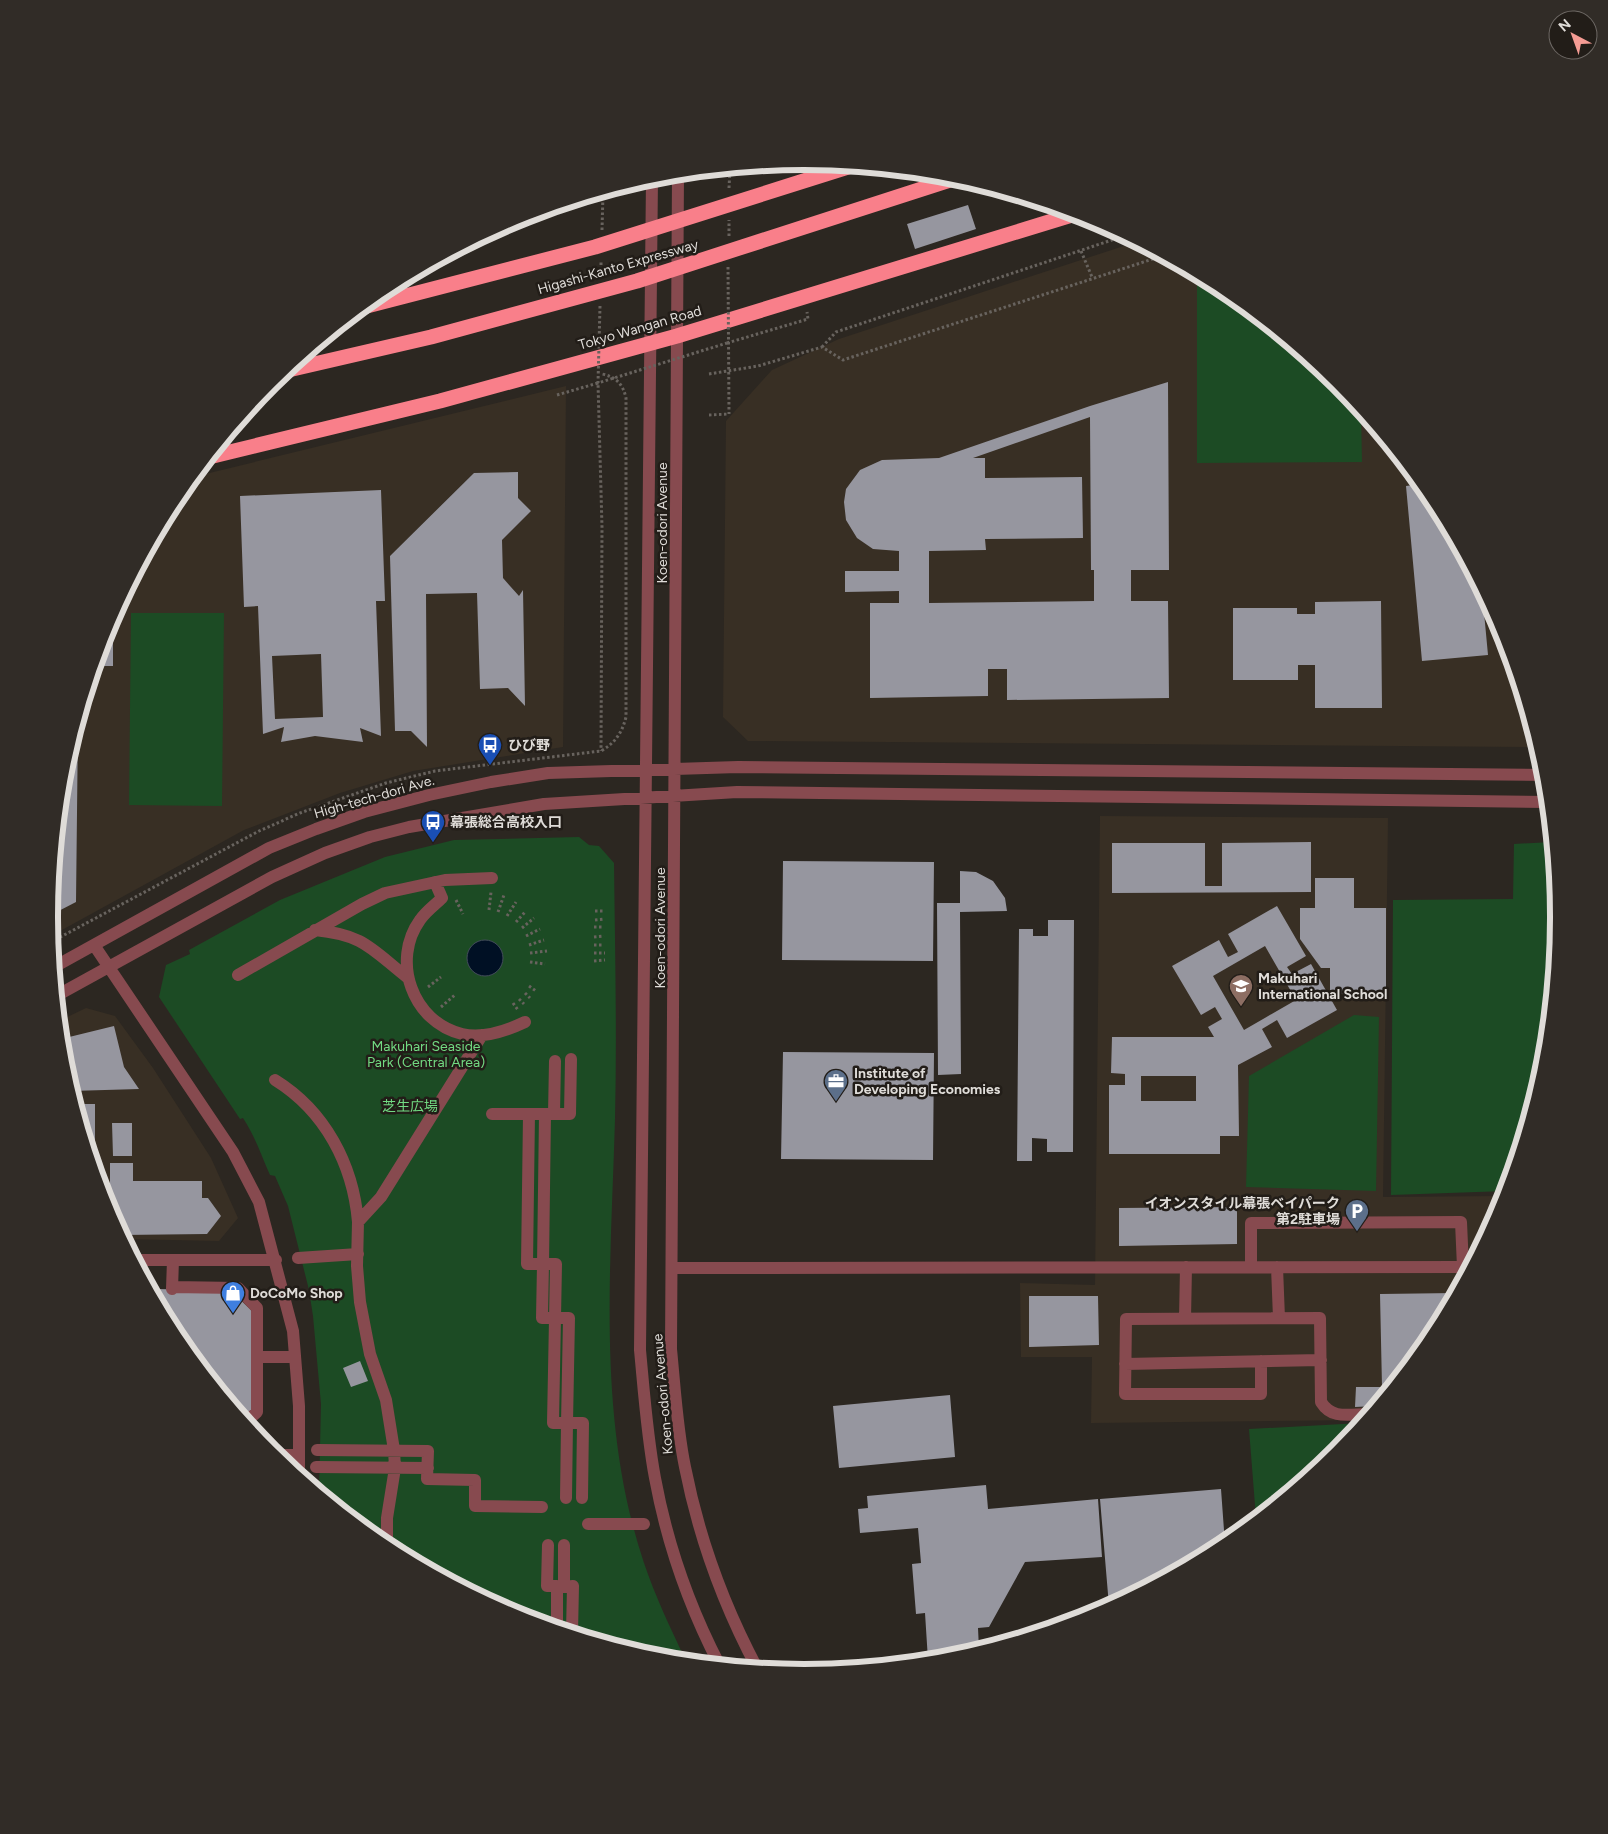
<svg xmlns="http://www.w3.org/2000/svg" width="1608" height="1834" font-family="Figtree,'Noto Sans JP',sans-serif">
<rect width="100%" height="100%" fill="#2c2721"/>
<path fill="#382f24" d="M1136,242l88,47 114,94 94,115 70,130 36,119 -790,-6 -25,-24 3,-296 46,-51 67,-31z
M566,386l-3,361 -150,24 -73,22 -96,37 -193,106 -2,-19 14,-148 43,-141 70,-131 17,-20z
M1100,816l288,2 -5,379 122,-1 -3,10 -70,131 -68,83 -273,3 1,-66h-71l-1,-74 75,2z
M86,1008l29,8 38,52 58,90 27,60 -19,23 -95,-2 -18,-33 -43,-142 -4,-43z"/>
<path fill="#1c4b24" d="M1197,276l27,13 114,94 23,29 1,50 -165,1z
M131,613h93l-2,193 -93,-1z
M579,837l10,8 10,1 15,17c1,85 3,171 1,256 -4,148 -19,301 29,444 11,33 27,66 42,98l-30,-3 -141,-43 -131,-70 -65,-53 2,-88 -8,-88 -4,-26 -21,-84 -13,-30 -5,-1c-9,-20 -15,-39 -27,-57l-3,1 -81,-122 7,-32 24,-11 -1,-4 91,-50 105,-43 69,-17z
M1552,842l7,75 -14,148 -39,126 -115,4 2,-295 120,-1 1,-55z
M1354,1015l25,2 -3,174 -130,-4 3,-111z
M1361,1423l-23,28 -82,67 -7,-89z"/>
<path fill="#001024" stroke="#434d5a" d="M467 958a18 18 0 1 1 36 0a18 18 0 1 1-36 0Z"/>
<path fill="#96969f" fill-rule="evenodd" d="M968,205l8,24 -61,20 -8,-25z
M1168,382l1,188h-38v31h37l1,97 -162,2v-31h-19v27l-118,2v-95h29v-12l-54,1v-21h54v-20l-26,-2 -16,-11 -11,-18 -2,-18 2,-13 14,-19 22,-10 57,-2 151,-52zM1090,417l1,153h3v31l-165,2v-52l57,-1 -1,-11 98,-1 -1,-61 -97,1v-20h-12z
M518,472v26l13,13 -29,29 1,38 16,18 4,-6 2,116 -17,-18 -28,1 -3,-96 -51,1 1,153 -16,-16h-16l-5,-175 84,-83z
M1421,484l11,14 50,93 6,64 -66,6 -16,-175z
M381,490l4,111h-9l5,135 -21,-8 3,14 -48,-6 -34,6 3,-15 -21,7 -5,-128 -14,1 -4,-111zM321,654l2,63 -48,2 -3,-63z
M1381,601l1,107h-67v-43h-17v15h-65v-72h64v6h18v-12z
M113,615v51h-18l11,-38z
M1504,640h1l8,26 -6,1z
M87,692l-1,16 -4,1 2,-6z
M78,723l-2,179 -27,14 14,-147z
M1311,842v50l-199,1v-50h93v43h17v-43z
M783,861l151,1 -1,99 -151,-1z
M960,871l16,1 17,9 12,17 2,13 -47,1 1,162 -23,1 -1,-172h23z
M1315,878h39v30h32v86h-56v-26h-9l-21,-29v-31h15z
M1277,906l29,50 -19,11 5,7 19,-10 26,46 -50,28 -10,-18 -15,9 10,18 -34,18 1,71h-19v18h-111v-69h16v-11l-14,-1 1,-36h102l-6,-10 14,-8 -7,-12 -14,8 -29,-49 47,-26 9,17 10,-5 -10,-18zM1265,946l31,54 -52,30 -31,-54zM1141,1076h55v25h-55z
M1048,920h26l-1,232h-26v-13l-15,-1v23h-15l2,-232h14v7h15z
M114,1026l10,41 15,22 -68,2 -8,-27 -2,-25z
M783,1052l151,1 -1,107 -152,-1z
M75,1104h20v62h-1z
M112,1123h20v33h-19z
M110,1163h23v18h69v17h6l13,18 -14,18 -85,1 -12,-21z
M1237,1207v37l-118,2v-38z
M158,1289l73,2 20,19v101l-9,6 -66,-81 -19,-34z
M1455,1293l-23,44 -57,69 -20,1 1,-20h26l-2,-93z
M1029,1296h69l1,49 -70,2z
M360,1361l8,20 -17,6 -8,-19z
M950,1395l5,62 -116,11 -6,-62z
M986,1485l2,24 110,-10 4,58 -77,5 -36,65 -11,1 1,21 -28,9 -23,2 -3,-47 -9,1 -4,-50 9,-1 -3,-35 -58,5 -2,-24 10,-1 -1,-12z
M1221,1489l4,55 -116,62 -9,-107z"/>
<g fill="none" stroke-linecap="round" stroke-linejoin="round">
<path stroke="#68635e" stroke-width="3" stroke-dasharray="2.5 2.5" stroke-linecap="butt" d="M1081,251l11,26
M727,343l81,-24 -1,-7
M822,347l14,-15 288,-96
M709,374l49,-8 64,-19 21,13 319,-104
M557,395l41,-12 4,144 -1,224
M709,415l20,-1
M456,900l7,14
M489,910l2,-18
M595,911h9
M498,912l6,-17
M507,916l9,-14
M595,920l9,-1
M516,922l10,-11
M594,927h10
M522,928l12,-10
M526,936l14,-7
M594,937l10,-1
M51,942l208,-111 41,-18 86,-30 49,-12 166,-20c14,-8 21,-18 25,-34v-319c-3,-14 -10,-21 -24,-24
M529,945l15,-5
M594,945h10
M530,953l17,-2
M594,953h11
M594,961l11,-1
M530,962l15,2
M529,986l7,5
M428,987l13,-10
M525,993l5,5
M519,999l5,5
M513,1003l5,7
M441,1007l15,-13"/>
<path stroke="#874a4f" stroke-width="12" d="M678,174l-7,1175c4,40 6,80 14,118 14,71 38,137 72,201
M652,178l-12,1172c4,42 7,86 15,128 12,65 34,128 64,186
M435,882l7,16c-7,7 -16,13 -22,22 -29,40 -8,102 42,114 21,5 44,-3 63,-12
M315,930c50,5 56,19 93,48
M94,945l139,207 26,50 34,129 6,75v69
M54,967l215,-119 47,-19 48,-17 65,-17 62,-13 57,-9 190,-6 807,8
M238,975l124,-71 23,-11 60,-13 47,-2
M56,996l216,-119 53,-24 45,-16 39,-10 135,-23 193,-12 811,10
M555,1061l-1,53h-25l-2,150h16l-1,54h13l-2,105h14l-1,75
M275,1080c50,31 78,84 83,142
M492,1114h37
M545,1114l-2,150h13l-1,54h14l-2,105h16l-1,75
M554,1114h16l1,-55
M298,1258l60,-4
M135,1260h141
M1251,1267v-44l210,-1 2,45
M1277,1267l2,51
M673,1268l796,-1
M172,1287l66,1 19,20v104l-11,10
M172,1289l1,-29
M1185,1319l1,-52
M257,1357h38
M1261,1361v33h-136l1,-75 194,-1 1,84c11,18 29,12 47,12
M1125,1364l196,-4
M317,1450l111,1 -1,28 48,1v26l67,1
M275,1455h23
M316,1467l112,1
M588,1524h56
M548,1545l-1,41h10v41
M564,1545v42l9,-1 -1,46
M387,1546v-28l8,-50 -1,-18 -8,-50 -16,-46 -10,-52 -3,-36 1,-44 23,-25 101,-162"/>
<path stroke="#f97f8a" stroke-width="15" d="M209,457l231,-56 237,-65 398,-122"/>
<path stroke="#68635e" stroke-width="3" stroke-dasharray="2.5 2.5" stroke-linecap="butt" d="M729,188l1,-19
M602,230l1,-37
M729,236v-16
M728,267l1,147
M601,275v-14
M600,306l-2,77 129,-40"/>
<path stroke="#f97f8a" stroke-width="15" d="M363,307l232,-60 256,-81
M284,371l147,-34 206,-56 319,-103"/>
</g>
<defs>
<g id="bus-pin" transform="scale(1.25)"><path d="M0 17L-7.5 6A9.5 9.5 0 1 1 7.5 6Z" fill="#1a4fb4" stroke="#221d18"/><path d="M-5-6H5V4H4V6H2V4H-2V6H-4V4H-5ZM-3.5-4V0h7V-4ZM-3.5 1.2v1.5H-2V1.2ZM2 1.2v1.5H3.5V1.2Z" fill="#fff"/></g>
<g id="school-pin" transform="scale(1.25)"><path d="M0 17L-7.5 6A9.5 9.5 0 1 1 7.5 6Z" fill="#8d6e63" stroke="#221d18"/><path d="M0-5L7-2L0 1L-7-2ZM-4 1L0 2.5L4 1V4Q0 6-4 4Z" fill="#fff"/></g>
<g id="office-pin" transform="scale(1.25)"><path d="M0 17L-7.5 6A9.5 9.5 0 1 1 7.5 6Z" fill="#5c6f8a" stroke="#221d18"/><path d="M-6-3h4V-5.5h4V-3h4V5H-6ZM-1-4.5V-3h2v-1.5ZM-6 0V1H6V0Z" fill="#fff"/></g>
<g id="parking-pin" transform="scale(1.25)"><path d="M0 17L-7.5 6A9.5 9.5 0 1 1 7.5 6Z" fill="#5c6f8a" stroke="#221d18"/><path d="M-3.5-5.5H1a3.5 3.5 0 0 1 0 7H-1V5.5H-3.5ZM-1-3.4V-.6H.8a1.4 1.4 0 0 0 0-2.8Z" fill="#fff"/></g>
<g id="shop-pin" transform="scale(1.25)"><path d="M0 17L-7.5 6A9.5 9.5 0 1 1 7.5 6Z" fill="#3f7fe0" stroke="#221d18"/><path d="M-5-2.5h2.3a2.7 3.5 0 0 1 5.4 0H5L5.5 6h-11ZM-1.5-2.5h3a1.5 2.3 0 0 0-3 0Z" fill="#fff"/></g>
</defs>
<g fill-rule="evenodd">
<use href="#bus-pin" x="490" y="745"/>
<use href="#bus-pin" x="433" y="822"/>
<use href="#school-pin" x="1241" y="986"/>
<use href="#office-pin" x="836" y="1081"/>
<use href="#parking-pin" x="1357" y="1211"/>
<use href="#shop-pin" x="233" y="1293"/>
</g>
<g text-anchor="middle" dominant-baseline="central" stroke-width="5" stroke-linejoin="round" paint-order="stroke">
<g font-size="14" fill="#dfdcd8" stroke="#221d18">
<text transform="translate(618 267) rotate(-16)">Higashi-Kanto Expressway</text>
<text transform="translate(640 328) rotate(-16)">Tokyo Wangan Road</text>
<text transform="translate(662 523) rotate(-90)">Koen-odori Avenue</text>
<text transform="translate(374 797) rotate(-16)">High-tech-dori Ave.</text>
<text transform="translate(660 928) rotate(-90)">Koen-odori Avenue</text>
<text transform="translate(663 1394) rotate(-95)">Koen-odori Avenue</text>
</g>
<g font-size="14" font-weight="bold" fill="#dfdcd8" stroke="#221d18" text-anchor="start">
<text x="508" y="745">ひび野</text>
<text x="450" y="822">幕張総合高校入口</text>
<text x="1258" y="978">Makuhari<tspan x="1258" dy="16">International School</tspan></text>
<text x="854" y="1073">Institute of<tspan x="854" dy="16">Developing Economies</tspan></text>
<text x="1340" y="1203" text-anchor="end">イオンスタイル幕張ベイパーク<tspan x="1340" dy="16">第2駐車場</tspan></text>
<text x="250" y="1293">DoCoMo Shop</text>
</g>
<g font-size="14" fill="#72da82" stroke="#221d18">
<text x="426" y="1046">Makuhari Seaside<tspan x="426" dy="16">Park (Central Area)</tspan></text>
<text x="410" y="1106">芝生広場</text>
</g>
</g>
<path d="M0 0H1608V1834H0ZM804 170H804A746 746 0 0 1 1550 916V918A746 746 0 0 1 804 1664H804A746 746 0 0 1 58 918V916A746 746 0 0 1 804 170Z" fill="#312c27" fill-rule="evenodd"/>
<path fill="none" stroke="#dfdcd8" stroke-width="6" d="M804 170H804A746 746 0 0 1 1550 916V918A746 746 0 0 1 804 1664H804A746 746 0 0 1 58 918V916A746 746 0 0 1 804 170Z"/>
<g transform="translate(1573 35) rotate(319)"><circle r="24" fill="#221d18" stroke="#6e6965"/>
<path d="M0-4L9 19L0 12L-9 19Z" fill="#f59c94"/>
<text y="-8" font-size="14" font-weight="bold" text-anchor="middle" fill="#dfdcd8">N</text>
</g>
</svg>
